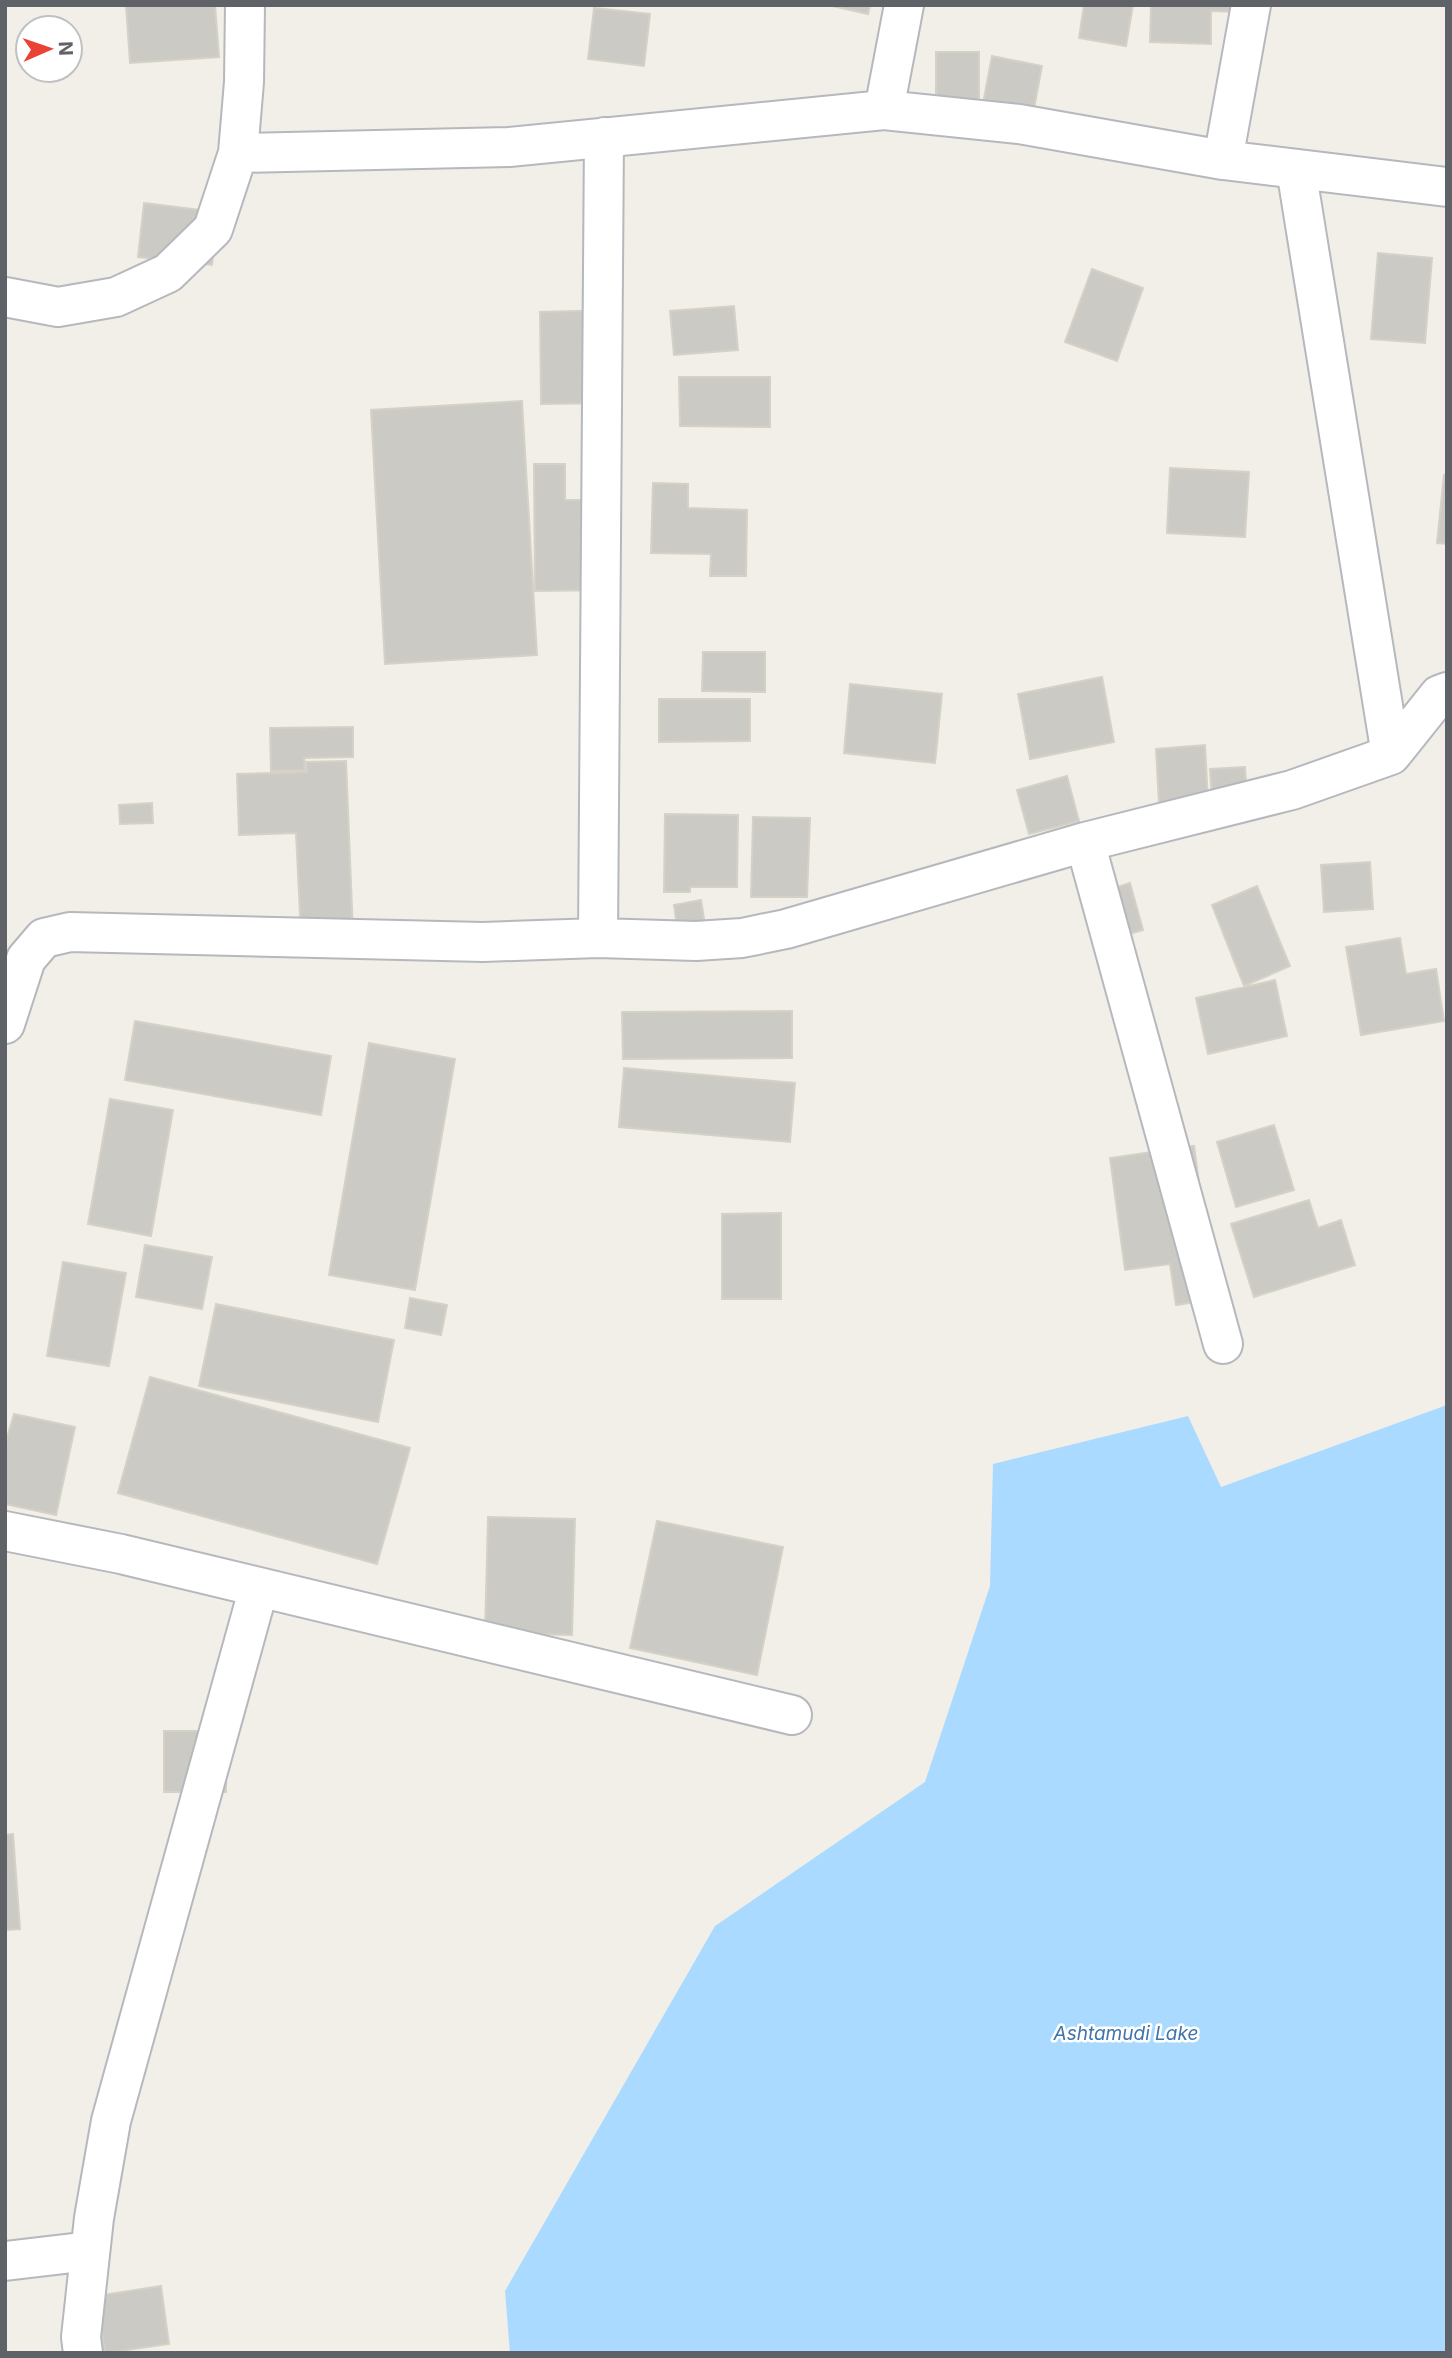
<svg xmlns="http://www.w3.org/2000/svg" width="1452" height="2358" font-family="Inter,sans-serif">
<rect width="100%" height="100%" fill="#f1efe8"/>
<path fill="#aadaff" d="M1447,1405v948h-937l-5,-62 210,-365 210,-144 65,-196 3,-122 195,-48 33,71z"/>
<path fill="#cccac5" stroke="#d6d1c6" stroke-width="2" d="M126,5h89l4,52 -89,6z
M828,5h42l-2,9z
M1084,5h49l-7,41 -47,-8z
M1151,5h87l-1,7 -26,-1v33l-61,-2z
M594,8l56,6 -6,52 -56,-7z
M936,52h43v54l-43,-1z
M992,56l50,10 -10,53 -50,-10z
M144,203l74,9 -6,53 -74,-8z
M1378,253l54,5 -7,85 -54,-4z
M1092,269l51,19 -26,73 -52,-19z
M734,306l4,44 -64,5 -4,-44z
M612,310l1,93 -72,1 -1,-92z
M679,377h91v50l-90,-1z
M522,401l15,254 -152,9 -14,-254z
M534,464h31v36h45l1,90 -76,1z
M1170,468l79,4 -4,65 -78,-4z
M1444,475h3v69l-10,-1z
M653,483l35,1v24l59,2 -1,66h-36l1,-22 -60,-1z
M703,652h62v40l-63,-1z
M1102,677l12,65 -84,17 -12,-65z
M850,684l92,10 -7,69 -91,-10z
M659,699h91v42l-91,1z
M353,727v30l-49,1 1,12 -34,1 -1,-43z
M1205,745l3,56 -49,3 -3,-55z
M346,761l7,172 -52,2 -5,-102 -57,2 -2,-61 70,-2 -1,-10z
M1245,767l2,31 -35,2 -2,-31z
M1067,776l12,45 -50,13 -12,-44z
M152,803l1,20 -33,1 -1,-19z
M665,814l73,1 -1,72h-47v5h-26z
M753,817l57,1 -3,79h-56z
M1370,862l3,47 -49,3 -3,-47z
M1130,883l13,47 -21,6 -14,-46z
M1257,886l33,80 -46,20 -32,-81z
M701,900l6,38 -28,4 -5,-37z
M1400,938l6,36 30,-5 8,52 -83,14 -15,-88z
M1275,980l12,56 -79,18 -12,-56z
M792,1011v47l-169,1 -1,-47z
M135,1021l196,35 -10,59 -196,-35z
M369,1043l86,16 -40,231 -86,-15z
M624,1068l171,15 -5,59 -171,-15z
M110,1099l63,11 -22,126 -63,-12z
M1274,1125l20,65 -58,17 -19,-65z
M1194,1146l21,153 -39,6 -6,-41 -45,6 -15,-112z
M1309,1200l9,28 23,-8 14,45 -101,32 -23,-73z
M781,1213v86h-59v-85z
M145,1245l67,12 -10,52 -66,-12z
M63,1262l63,11 -17,93 -62,-10z
M410,1298l37,7 -6,30 -36,-7z
M216,1304l178,36 -16,82 -179,-36z
M150,1377l260,71 -33,116 -259,-71z
M14,1414l61,13 -19,88 -51,-11v-59z
M488,1517l87,2 -3,116 -87,-2z
M657,1521l126,26 -26,128 -127,-27z
M164,1731h62v61h-62z
M13,1834l7,95 -15,1v-95z
M161,2286l8,58 -64,9 -9,-57z"/>
<g fill="none" stroke-linecap="round" stroke-linejoin="round">
<g stroke="#b5b8bc" stroke-width="42">
<path id="minor" d="M884,110l20,-105
M238,153l6,-71 1,-77
M1223,160l28,-155
M1296,169l95,586
M5,297l53,10 58,-10 52,-24 45,-44 25,-76 271,-6 375,-37 135,14 204,36 224,27
M1085,842l138,502
M598,938l6,-801
M5,1024l21,-65 18,-21 26,-6 413,10 115,-4 98,3 46,-3 44,-9 299,-87 207,-52 99,-35 48,-60 8,-3
M5,1531l116,23 671,161
M5,2261l85,-10
M83,2353l-2,-16 13,-119 17,-97 148,-534"/>
</g>
<use href="#minor" stroke="#fff" stroke-width="38"/>
</g>
<g text-anchor="middle" dominant-baseline="central" stroke-width="5" stroke-linejoin="round" paint-order="stroke">
<g font-size="19" font-style="italic" fill="#4174aa" stroke="#fff">
<text x="1126" y="2033">Ashtamudi Lake</text>
</g>
</g>
<rect width="1452" height="2358" fill="none" stroke="#5f6368" stroke-width="14"/>
<g transform="translate(49 49) rotate(88)"><circle r="33" fill="#ffffff" stroke="#bfc1c3" stroke-width="2"/>
<path d="M0-5L12 26L0 18L-12 26Z" fill="#ea4335"/>
<text y="-10" font-size="19" font-weight="bold" text-anchor="middle" fill="#5f6368">N</text>
</g>
</svg>
